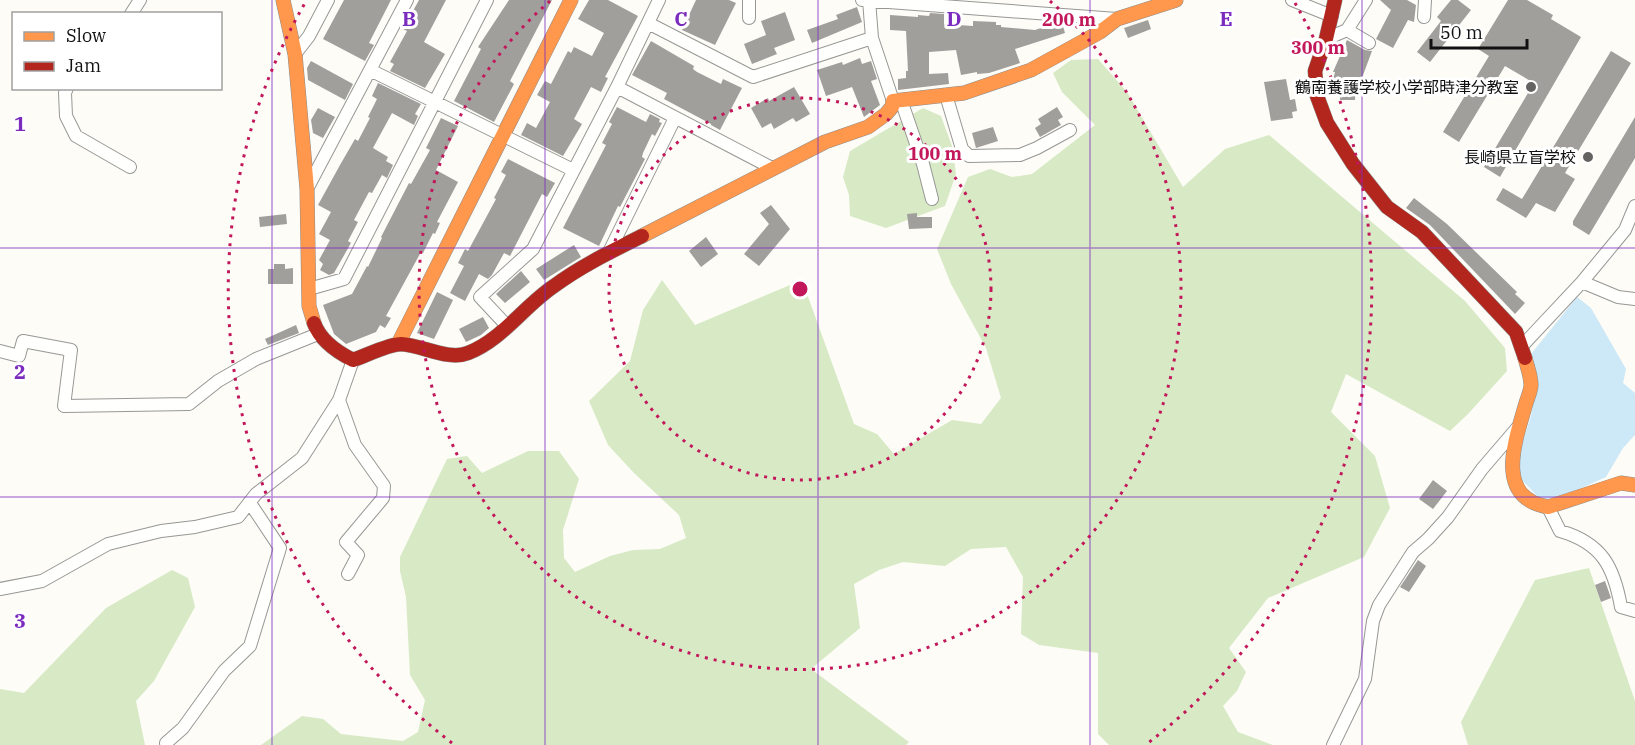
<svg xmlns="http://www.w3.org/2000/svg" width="1635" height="745" font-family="'IBM Plex Serif','Noto Sans JP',serif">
<rect width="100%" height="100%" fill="#fdfcf7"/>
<path fill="#d8eac5" d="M1098,59l29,33 56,95 42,-38 44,-14 196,166 40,47 2,23 -39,43 -18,17 -104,-57 -15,38 44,44 15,52 -26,49 -96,41 -39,50 17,24 -9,19 -14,15 15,26 35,13h-164l-11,-11v-81l-59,-8 -18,-11 2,-57 -17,-30 -35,2 -26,17 -42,-4 -24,8 -25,14 6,44 -49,41 98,73 -3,3h-645l41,-29 21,3 18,15 62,7 15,-9 7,-32 -15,-25 -4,-78 -6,-26v-14l47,-98 20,-3 15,17 46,-22h31l20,28 -16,51 1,28 11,14 35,-16 23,-6 27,-1 26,-11 -7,-23 -45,-42 -26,-28 -19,-44 41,-40 13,-51 19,-30 33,45 107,-45 52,144 23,10 17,20 58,-34 29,4 20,-26 -15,-50 -35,-64 -14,-35 31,-72 22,-8 22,8 20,-3 63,-49 -33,-33 -9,-19 18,-13z
M923,108l18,8 11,30 4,28 -11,32 -59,22 -36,-12 -1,-21 -6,-18 7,-26z
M1589,568l46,133v44h-167l-7,-23 74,-142z
M172,570l16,8 7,29 -41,74 -18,20 9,44h-145v-56l24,4 82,-85z"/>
<path fill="#cde8f7" d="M1577,297l14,11 35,61 -3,14 12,10v42l-12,13 -17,29 -53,24 -14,-3 -16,-17 -5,-9 1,-18 12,-38 7,-37 -7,-25z"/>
<path fill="#a19f9c" d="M344,0h47l-22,43 5,2 -9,16 -42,-22z
M419,0h27l-22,42 21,12 -20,34 -35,-17 4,-7 -4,-2 17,-31 -4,-2z
M509,0h43l-42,81 4,3 -20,38 -40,-21 27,-52 -3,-2z
M589,0h19l30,16 -33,61 3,1 -7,14 -10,-5 -17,32 8,5 -19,32 -42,-21 6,-12 9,5 14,-26 -13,-7 8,-14 6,3 17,-33 3,2 3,-6 18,9 12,-23 -26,-14z
M696,0h33l7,3 -21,42 -33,-15z
M1380,0h27l9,5 -2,17 -6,-2 -15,28 -17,-9 15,-29z
M1451,0h7l13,10 -41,52 -13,-10 24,-31 -4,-4z
M1508,0h19l26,15 -2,4 30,18 -81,140 -16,-10 50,-84 -29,-17 -46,76 -16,-10 46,-76 -11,-7z
M857,7l5,15 -50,21 -5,-13 31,-11 -2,-4z
M785,12l10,28 -21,8 3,6 -25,10 -8,-20 22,-9 -5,-14z
M930,13l14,1v10l29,2v-5l23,1v3h5v2l34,3 21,-7h6l3,10 -50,16 5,14 -31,10 -12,1v-2l-16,3 -5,-25 -27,2v22l19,-1 1,11 -51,6v-11l8,-1v-7h2l-2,-40 -16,-1v-15l28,2v-2l11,1z
M1148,20l3,9 -23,9 -4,-10z
M1347,40l18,10 7,1 -13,35 -3,-1 -1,15h-15l1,-18 -8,-2 2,-8h-2z
M651,41l43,25 -1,3 4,3 24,12 2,-5 19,9 -22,42 -9,-5v-1l-47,-25 3,-6 -35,-18z
M1611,51l20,12 -66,110 10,6 -20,33 -19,-9 -10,15 -30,-18 7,-12 19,11z
M860,58l2,6 9,-3 6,18 -6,2 9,24 -16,12 -12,-30 -26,9 -9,-26 25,-8 1,3z
M311,61l42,23 -8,16 -37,-20 -1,-12z
M1286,79l4,21 5,-1 2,12 -5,1 1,6 -22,3 -7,-39z
M378,83l43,21 -6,10 3,2 -4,9 -22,-12 -19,35 15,9 -2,4 7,4 -6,13 -5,-3 -10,18 -3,-1 -15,28 4,2 -10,19 3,2 -17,30 -5,2 -9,-5 3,-6 -4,-4 11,-20 -11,-6 12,-22 -13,-7 22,-40 15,-26 3,2 12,-23 -2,-1 9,-18 -5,-3z
M794,87l16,27 -14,8 -3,-4 -19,11 -3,-6 -9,5 -11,-20 17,-10 1,3z
M617,107l29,15 4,-8 10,5 -1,3 3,1 -7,13 -3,-2 -9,19 -1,4 3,2 -25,48 -2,-1 -19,40 -36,-18 43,-83 -4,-2 10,-19 -3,-2z
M1057,107l6,10 -5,3 3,5 -21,12 -5,-9 6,-4 -3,-5z
M318,108l17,9 -12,21 -10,-5 -2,-13z
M1635,117v41l-46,77 -16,-10v-4z
M441,118l17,8 -22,44 22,12 -21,40 3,1 -5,11 -2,-1 -10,20 -2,-1 -35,64 5,2 -6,10 -5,-3 -4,7 -30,12 -12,-10 -11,-29 29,-11 15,-28 1,1 14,-29 -1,-1 28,-54 2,1 19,-34 -4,-2z
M993,127l5,14 -22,7 -4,-15z
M508,159l47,24 -8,14 -5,-3 -32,62 -6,-3 -12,22 -4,4 -9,-5 -14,27 -15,-8 14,-27 -6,-3 7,-14 3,2 28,-52 -2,-1 12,-23 -5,-3z
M1414,198l33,26 70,68 -2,2 10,9 -10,11 -85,-89 -24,-17z
M771,205l19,24 -31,37 -15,-12 25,-30 -9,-11z
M917,213v4h15v11l-23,1 -2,-15z
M286,214l1,10 -27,3 -1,-10z
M706,237l12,17 -17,13 -12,-16z
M574,245l7,12 -37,23 -8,-11z
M274,264h11v5l8,-1v16h-25v-15h6z
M521,271l9,11 -25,21 -9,-9z
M437,292l16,8 -19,39 -17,-6z
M483,317l6,11 -8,7 -15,7 -7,-13z
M296,325l3,8 -31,12 -3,-6z
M1433,480l14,11 -14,18 -14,-10z
M1418,560l8,6 -17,26 -9,-5z
M1605,581l6,17 -10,4 -6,-17z"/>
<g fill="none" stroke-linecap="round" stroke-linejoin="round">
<g stroke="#979795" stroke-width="14">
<path id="street" d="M862,0l255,19
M869,0l3,38 21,63
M1292,0l40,16
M131,14l9,-14
M1424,17l1,-17
M749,18v-18
M648,23l105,54 119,-39
M1347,30l22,13
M1326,39l21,-9 19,-30
M295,54l14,-18 19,-36
M370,70l203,100
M617,87l155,81
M67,88l-2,5 1,23 10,20 54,31
M946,95l16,54 7,7 51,-1 17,-7 33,-18
M901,100l22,64 9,35
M307,189l100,-189
M609,252l66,-134
M1582,282l36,15 17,2
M309,289l35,-10 143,-279
M508,327l-28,-30 53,-48 84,-162 42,-87
M1522,346l60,-64 43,-52 10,-24
M0,351l19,5 4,-15 48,9 -7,56 125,-2 29,-23 38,-22 62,-25
M339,400l16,45 29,41 -1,12 -37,44 12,13 -10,19
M1548,507l12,24c42,12 54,36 61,76l14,4
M0,589l42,-8 66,-37 53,-13 34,-4 43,-10 18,-23 46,-36 37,-58 14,-40
M166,743l17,-15 41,-57 26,-25 30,-98 -30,-45
M1333,745l32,-66 8,-58 6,-16 34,-53 15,-13 20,-22 34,-48 36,-42"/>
</g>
<g stroke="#8e8d8b" stroke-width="15">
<path id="slow" d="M283,0l12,54 12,135 2,117 5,17
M642,236l183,-94 43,-15 18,-13 6,-7 1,-6 71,-8 67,-23 69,-38 17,-13 59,-19
M398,344l173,-344
M1525,358c2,8 6,18 6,27 0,5 -3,12 -5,18 -10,36 -33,94 22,104l73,-24 14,2"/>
</g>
<g stroke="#8e8d8b" stroke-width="15">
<path id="jam" d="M1335,0l-9,39 -11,32 2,25 10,27 26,41 34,43 35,25 94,100 9,26
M314,323c6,17 23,29 39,37 12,-4 36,-16 48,-16 21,1 47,17 67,9 34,-13 56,-47 86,-67 27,-20 58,-35 88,-50"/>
</g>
<use href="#street" stroke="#fffffe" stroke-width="12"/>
<use href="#slow" stroke="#ff974d" stroke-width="14"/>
<use href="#jam" stroke="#b3261e" stroke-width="14"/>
</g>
<path fill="none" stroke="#7b2cbf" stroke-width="1.5" stroke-opacity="0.55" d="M272,0v745M545,0v745M818,0v745M1090,0v745M1362,0v745M0,248h1635M0,497h1635"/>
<g fill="none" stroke="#c2185b" stroke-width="3" stroke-dasharray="3 6">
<circle cx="800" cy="289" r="191"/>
<path d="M1050 1A381 381 0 1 1 550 1"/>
<path d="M452 743A572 572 0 0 1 305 3M1295 3A572 572 0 0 1 1148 743"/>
</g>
<g fill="#646362" stroke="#fff" stroke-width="2">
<circle cx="1531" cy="87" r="6"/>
<circle cx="1588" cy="157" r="6"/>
</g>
<g text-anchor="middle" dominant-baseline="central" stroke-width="6" stroke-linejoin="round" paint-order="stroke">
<g font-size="16" fill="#111" stroke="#fff" text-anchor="end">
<text x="1519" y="87">鶴南養護学校小学部時津分教室</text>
<text x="1576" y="157">長崎県立盲学校</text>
</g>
</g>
<g font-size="20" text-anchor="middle" font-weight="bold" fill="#7b2cbf" stroke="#fff" stroke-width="6" stroke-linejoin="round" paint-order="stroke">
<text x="409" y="26">B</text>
<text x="681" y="26">C</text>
<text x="954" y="26">D</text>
<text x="1226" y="26">E</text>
<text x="20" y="131">1</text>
<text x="20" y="379">2</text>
<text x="20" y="628">3</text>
</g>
<circle cx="800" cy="289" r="9" fill="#c2185b" stroke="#fff" stroke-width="3"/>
<g font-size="18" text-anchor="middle" font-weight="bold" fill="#c2185b" stroke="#fff" stroke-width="6" stroke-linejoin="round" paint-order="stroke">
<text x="1069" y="26">200 m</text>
<text x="1318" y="54">300 m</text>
<text x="935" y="160">100 m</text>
</g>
<rect x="12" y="12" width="210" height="78" fill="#ffffff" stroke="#a0a0a0" stroke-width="1.5"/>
<rect x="24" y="32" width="30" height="9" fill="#ff974d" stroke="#a0a0a0" stroke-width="1.5"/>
<text x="66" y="42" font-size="18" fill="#111111">Slow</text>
<rect x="24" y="62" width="30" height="9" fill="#b3261e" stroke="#a0a0a0" stroke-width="1.5"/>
<text x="66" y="72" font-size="18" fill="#111111">Jam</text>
<path d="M1431 39v9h96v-9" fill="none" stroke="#111111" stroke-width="3"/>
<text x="1440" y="39" font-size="18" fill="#111111" stroke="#ffffff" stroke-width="4.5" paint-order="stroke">50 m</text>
</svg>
